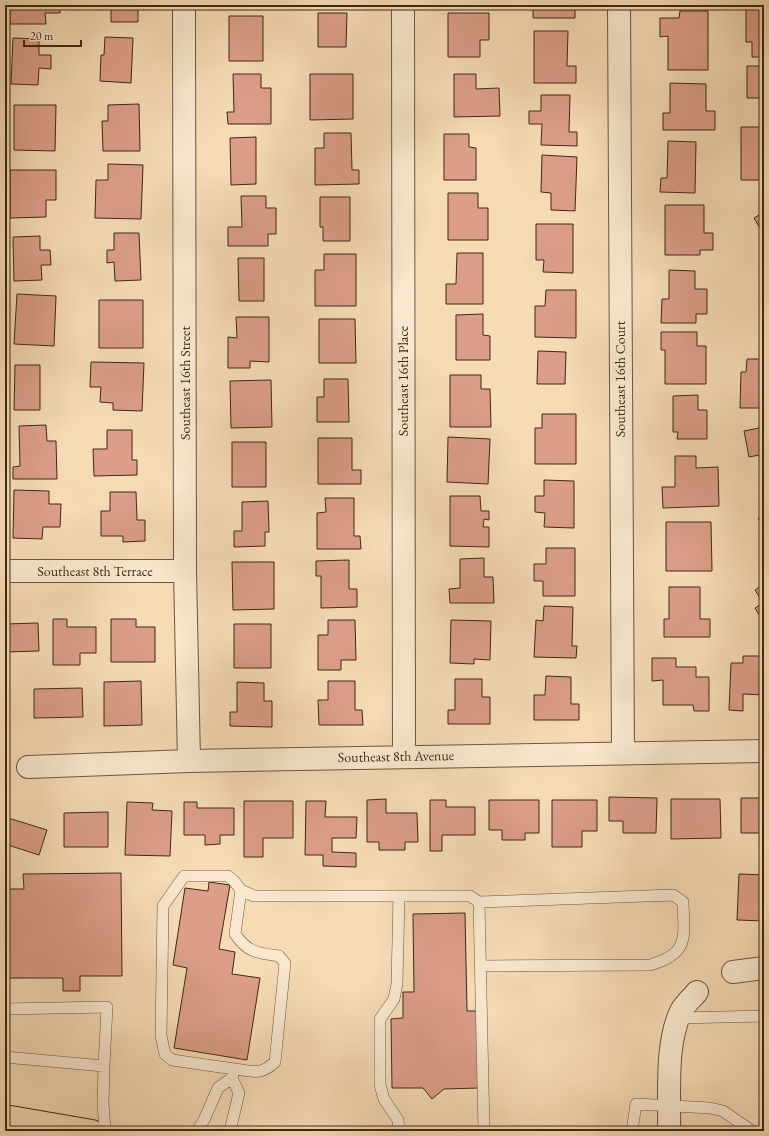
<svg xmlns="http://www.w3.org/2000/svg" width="769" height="1136" font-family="'EB Garamond',serif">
<rect width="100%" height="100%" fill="#f6dbb5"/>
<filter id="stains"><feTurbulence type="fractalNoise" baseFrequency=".005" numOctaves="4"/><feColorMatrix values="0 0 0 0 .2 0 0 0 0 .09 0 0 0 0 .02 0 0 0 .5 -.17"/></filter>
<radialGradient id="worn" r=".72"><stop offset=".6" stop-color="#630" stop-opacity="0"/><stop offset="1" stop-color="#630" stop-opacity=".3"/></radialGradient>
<path fill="#dc9e89" stroke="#3e2814" d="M10,5h50v8h-15l1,11h-36z
M99,5h39v17h-27v-16z
M533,5h42v13h-42z
M746,5h18v52h-12v-15h-6z
M680,11h28v59h-40v-34l-8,1v-19h19z
M318,13h29l-1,34h-28z
M448,13h41v27h-9v17h-32z
M229,16h34v45h-34z
M534,31h34l-1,35h9v17h-42z
M105,37l28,1 -2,45 -31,-2 1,-26h3z
M13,38l26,1v16h12v14l-12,-1 -1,17 -27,-1z
M747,66h17v51h-4v-19h-13z
M233,74h28v14h10v36h-43l-1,-12h7z
M310,74h43v45l-43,1z
M454,74h22v15l23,-1 1,28 -46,1z
M670,83l36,1v27h9v19h-52v-17h7z
M541,95h29l-1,37h8v14l-36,-1 1,-21h-13v-13h12z
M139,104l1,47h-37l-1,-30h6v-16z
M14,105h42l-1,46 -41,-1z
M741,127h23v53h-23z
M324,133h27l1,37h7v14l-44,1v-37h9z
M444,134h25v13l7,1v32h-32z
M256,137v47l-25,1 -1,-47z
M668,141l28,1 -1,51 -35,-1 1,-14h6z
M542,155l35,2 -2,54 -24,-1v-17l-10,-1z
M108,164l35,1 -2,54 -46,-1 1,-38h12z
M10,170h46v30h-10v17l-36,1z
M448,193h30v15h10v32h-40z
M241,196h25v12h10v26h-8v12h-40v-19h14z
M320,197h30v44h-27v-14h-3z
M665,205h39v28h9v17h-13v5h-35z
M764,212v23l-10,-17z
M536,224h37v49l-30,-1 1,-12h-8z
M114,233h25l2,47 -26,1 -1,-19 -7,1v-13h7z
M40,236v14h10l1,15h-10l1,15 -28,1 -1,-44z
M457,253h26v51h-37v-20h10z
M324,254h32v52h-41v-36h9z
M238,258h26v43h-25z
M669,270l26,1v18h12v25h-11v9h-35l1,-24h7z
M546,290h30v48l-41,-1v-31h10z
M17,294l39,2 -2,50 -40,-2z
M99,300h44v48h-44z
M483,314v21l7,1v24h-34v-45z
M236,317h33v45l-19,-1v7h-22v-31l9,1z
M319,319h36l1,44h-37z
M661,332h36v14h9v38h-41v-34h-4z
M538,351l28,1 -1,32h-28z
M747,359h17v49h-24l1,-36h5z
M91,362l53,1 -2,48 -29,-1v-7l-13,-1 1,-15h-11z
M15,365h25v45h-26z
M450,375h31v14h9l1,38h-41z
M324,379h24l1,43h-32v-25h7z
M271,380l1,47 -41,1 -1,-47z
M698,395v15h9v29h-30l1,-7h-5v-36z
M542,414h34v50h-41v-36h7z
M46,425l1,16h9l1,38h-44v-12l7,-1 -1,-40z
M764,427v44l-2,1 -3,-17 -10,2 -5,-26z
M107,430h25v30h5v15l-43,1 -1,-27h14z
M448,437l42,2 -2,45 -41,-2z
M318,438h34v32h9v14h-43z
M232,442h34v45h-34z
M675,456h21v12l22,-1 1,39 -56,2 -1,-21h13z
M544,480l30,1v47l-30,-1 1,-14 -10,-1v-16h9z
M14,490l35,1v13h12l-1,23h-17l-1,12 -29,-1z
M110,492h26l1,28h8v21l-22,1v-6h-22v-25h9z
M450,496h30l1,15h8v9l-5,-1 -1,8h6v20l-39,-1z
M325,498h29v38h6l1,13h-44v-36l9,-1z
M268,501l1,31h-4v14l-31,1v-16h8v-29z
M764,511v13l-6,-5z
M666,522h45l1,49h-46z
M546,548h29v48h-32v-15h-9v-17h12z
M484,558v19h9l1,26h-44l-1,-14 11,-1v-29z
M349,560v29h8v18l-36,1v-32h-5v-15z
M232,562h42v47l-41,1z
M764,584v39l-9,-15 8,-5 -8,-13z
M669,587h31v32h10v18h-46v-18h5z
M544,606l29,1 -1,39h5l-1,12 -42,-1 2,-37 7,1z
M53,619h14v8h29v26h-16v12h-27z
M111,619h25v8h19v35h-44z
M328,620h27l1,40h-15v10h-23v-35h10z
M451,620l40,1 -1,39 -16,-1v5l-24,-1z
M38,623l1,28 -34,1v-28z
M234,624h37v44h-37z
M743,656h21v39l-21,-1v17l-14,-1 2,-47h12z
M652,658h24v9h20v10h13v34h-15l-1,-6h-30v-25l-11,1z
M546,676l25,1v27h8v16h-45v-25h11z
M455,679h27v18h8v27h-42v-14h7z
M141,681l1,44 -38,1v-44z
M328,681h27v29h7l1,15h-44l-1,-25h10z
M237,682l27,1v18h8v26l-42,-1v-14h7z
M82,688l1,29 -49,1v-29z
M609,797l48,1 -1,35h-33v-12h-14z
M741,798h23v35h-23z
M386,799v14h31l1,29h-13v8h-26v-8h-12v-42z
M671,799h49l1,39 -50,1z
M430,800h16v7h29v28h-33v16h-12z
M489,800h50v33h-14v7h-23v-10h-13z
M552,800h45v31h-15v16h-30z
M244,801h49v37h-30v19h-19z
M306,801h20l-1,16h32l-1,21h-24v14l24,1v14l-33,-1v-11h-18z
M127,802l26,1 -1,7 20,1 -2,45 -45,-1z
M184,802h13v6h37v27h-14v9l-15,1v-10h-21z
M108,812v35h-44v-34z
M5,817l42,13 -8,25 -34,-11z
M121,873l1,103h-42v15h-17v-13h-58v-89h19l-1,-15z
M739,874l25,1v46l-27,-1z
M209,882l21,3 -11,64 16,3 -3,22 28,4 -13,82 -73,-12 13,-80 -14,-3 12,-77 23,3z
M465,913l2,98h10l1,77 -34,1 -12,10 -9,-11h-31l-1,-69 12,-1v-26h11l-1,-78z
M764,1098v11l-5,-4z"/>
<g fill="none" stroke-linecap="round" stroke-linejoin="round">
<g stroke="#6c553c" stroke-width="12">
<path id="service" d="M399,896l-2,88 -3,15 -14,20v66l4,14 14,21 1,11
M479,902l194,-7 10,7c1,34 7,52 -33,63l-170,1
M5,1009l102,-2 -3,59
M679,1018l85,-2
M5,1057l99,9 -1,37 2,28
M234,1069c19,2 26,7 41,-7l10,-99 -6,-7c-21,-3 -31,-3 -44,-22l6,-44
M232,1078l2,-9 -62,-9 -7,-6 -4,-18 2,-130 21,-30h44l6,5 7,9 13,6h216l9,6 5,229
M197,1131l7,-11 14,-32 14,-10 7,15 -9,38
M632,1131l4,-27 74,4 13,3 29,20"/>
</g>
<g stroke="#6c553c" stroke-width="24">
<path id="minor" d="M184,5l1,566 4,190
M403,5l1,751
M619,5l4,747
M5,571h180
M28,767l161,-6 575,-10
M733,972l31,-4
M669,1131c1,-37 -4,-86 12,-120 4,-7 11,-13 16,-19"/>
</g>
<g stroke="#3e2814" stroke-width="24">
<path id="primary" d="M5,1116l87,15"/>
</g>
<use href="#service" stroke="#f9e8cf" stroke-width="11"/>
<use href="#minor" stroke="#f9e8cf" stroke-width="22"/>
<use href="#primary" stroke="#f6dbb5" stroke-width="22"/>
</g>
<g text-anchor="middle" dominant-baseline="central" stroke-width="3" stroke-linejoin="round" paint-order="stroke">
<g font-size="14" fill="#3e2814" stroke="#f9e8cf">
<text transform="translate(620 379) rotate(-90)">Southeast 16th Court</text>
<text transform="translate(403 381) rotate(-90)">Southeast 16th Place</text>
<text transform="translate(185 383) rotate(-90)">Southeast 16th Street</text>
<text x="95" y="571">Southeast 8th Terrace</text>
<text transform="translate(396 756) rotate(-1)">Southeast 8th Avenue</text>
</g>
</g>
<rect width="769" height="1136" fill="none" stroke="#f6dbb5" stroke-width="20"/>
<rect x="6" y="6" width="757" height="1124" fill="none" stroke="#3e2814" stroke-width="2"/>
<rect x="10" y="10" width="749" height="1116" fill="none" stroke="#3e2814"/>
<path d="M24 40v6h57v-6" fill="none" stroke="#3e2814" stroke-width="2"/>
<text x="30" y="40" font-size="12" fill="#3e2814" stroke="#f9e8cf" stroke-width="3" paint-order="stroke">20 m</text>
<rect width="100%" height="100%" filter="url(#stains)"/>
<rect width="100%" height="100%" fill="url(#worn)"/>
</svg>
